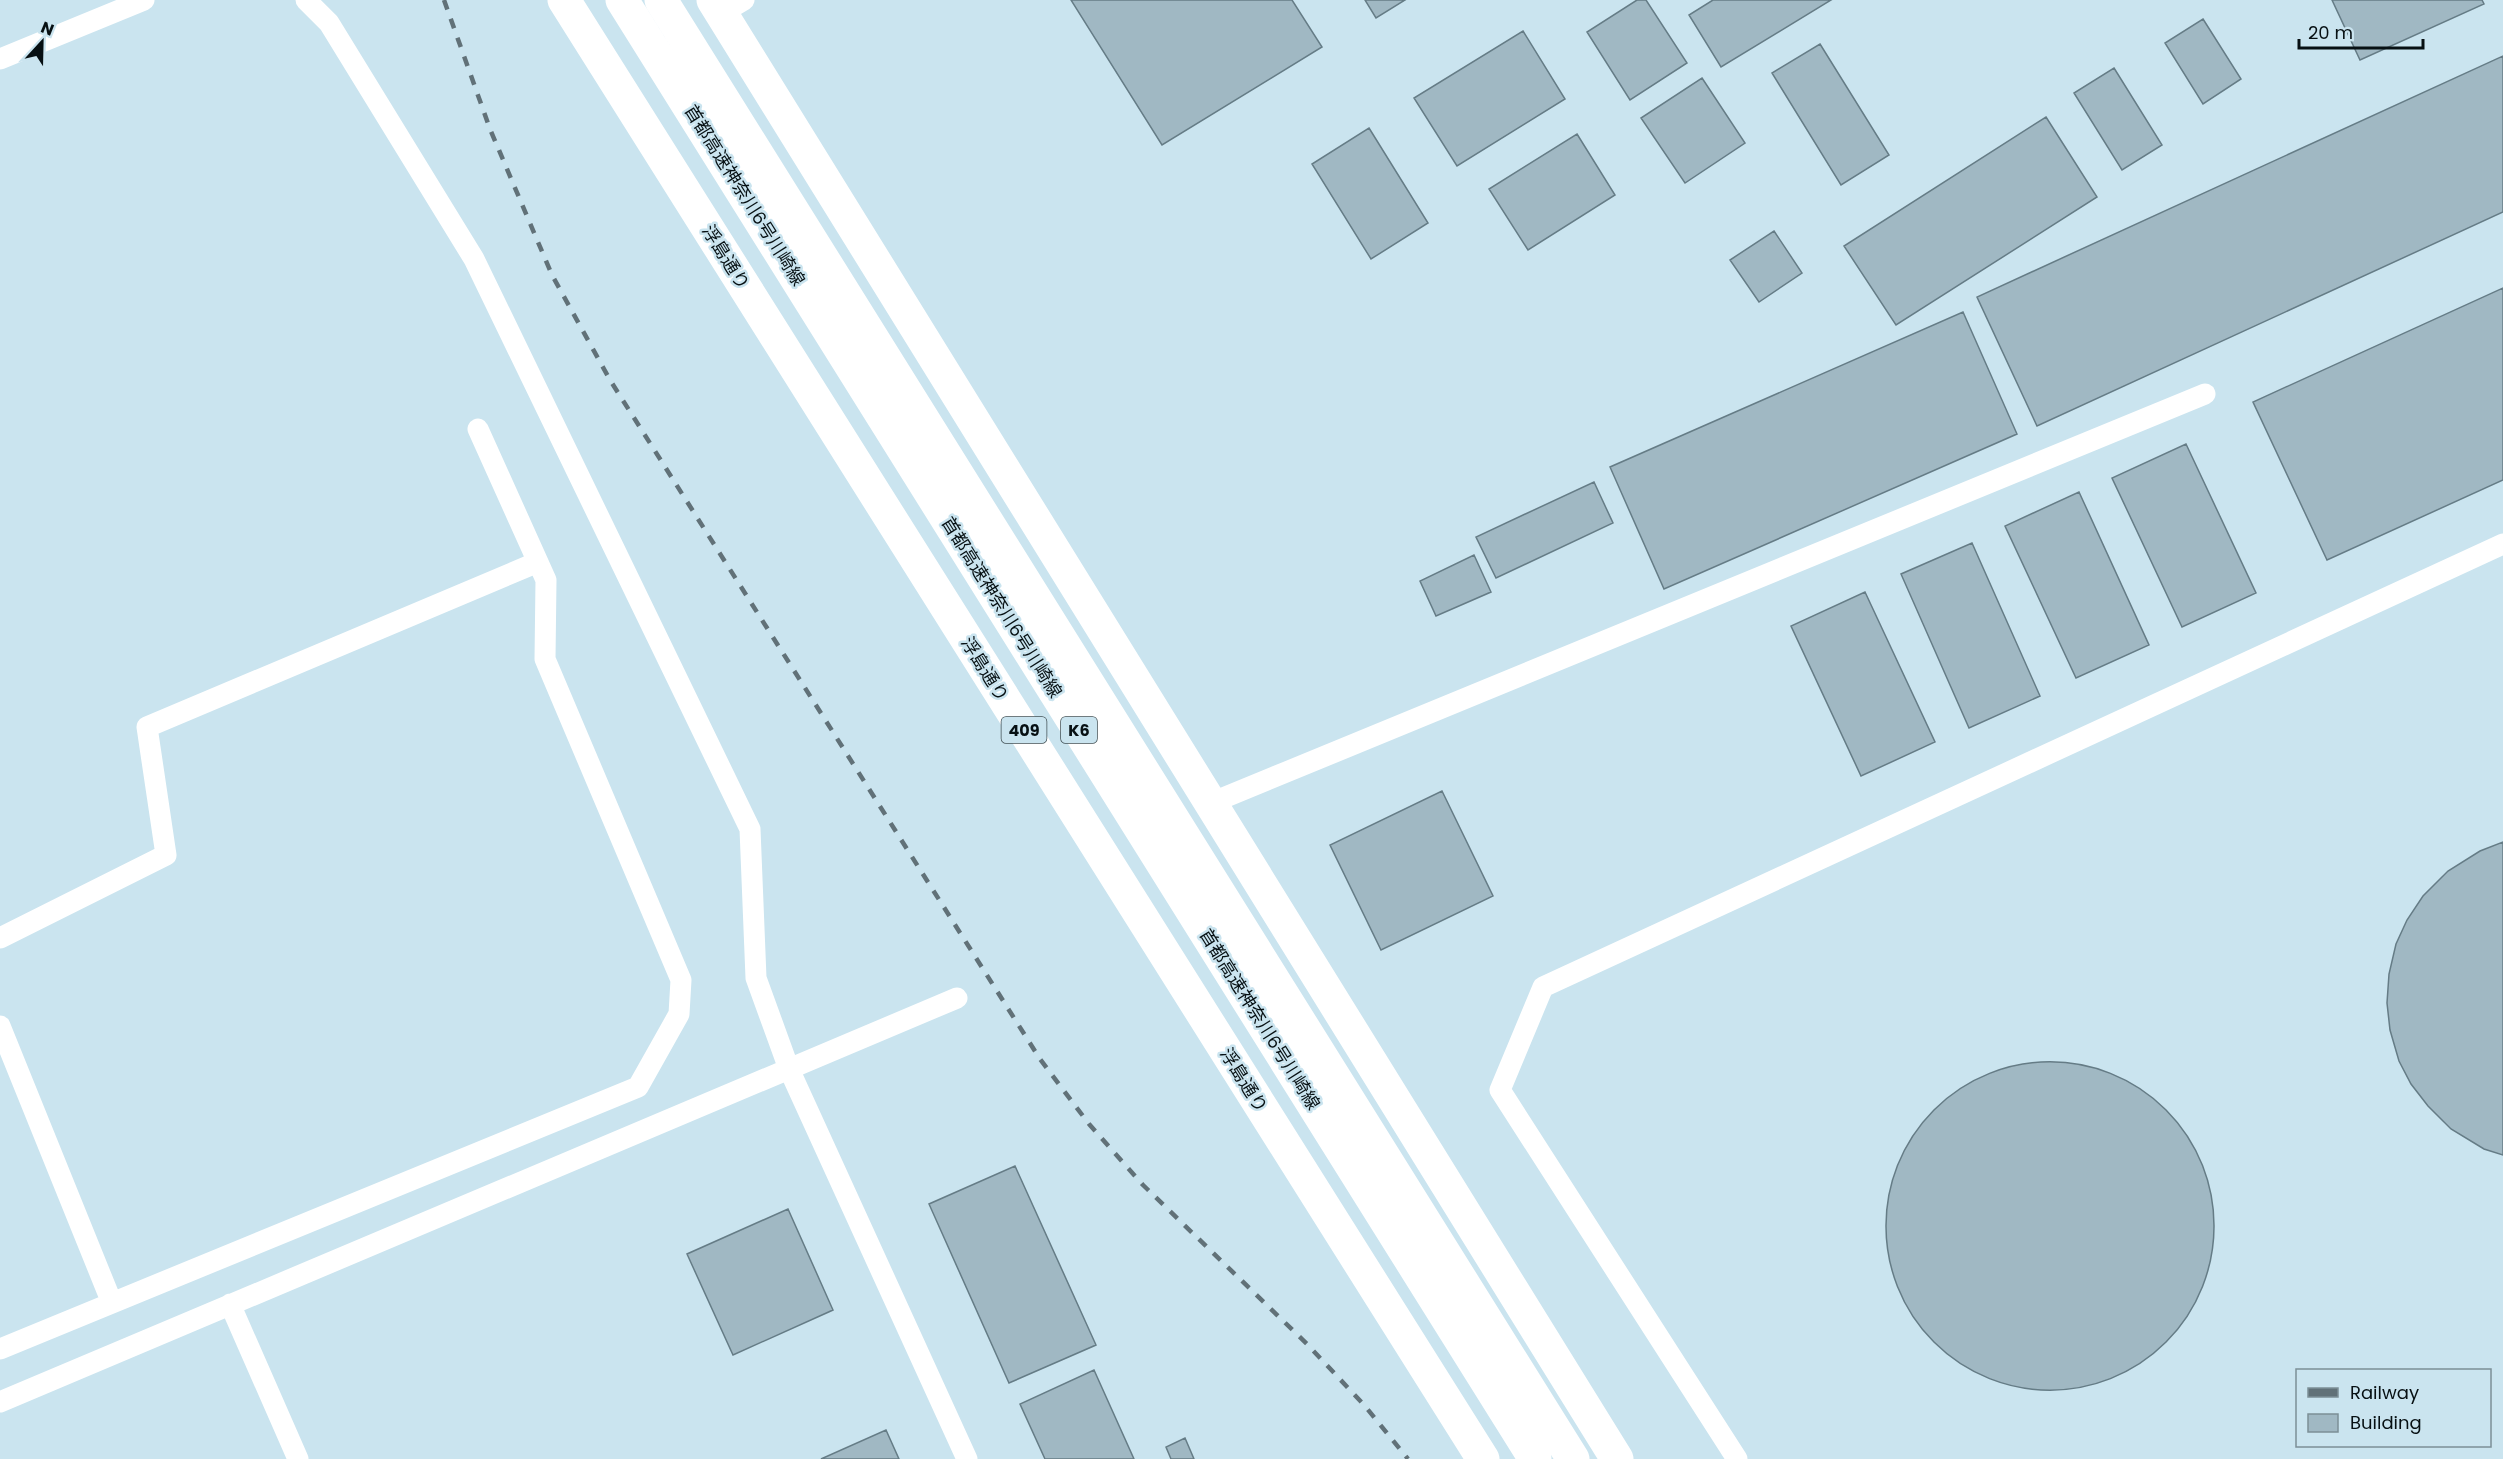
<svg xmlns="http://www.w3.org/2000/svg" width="2503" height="1459" font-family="Poppins,'Noto Sans JP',sans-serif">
<rect width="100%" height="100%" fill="#cae4ef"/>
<path fill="#a0b8c3" stroke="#657c86" stroke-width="1.5" d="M1071,0h221l30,47 -160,98z
M1365,0h40l-29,18z
M1637,0h9l41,63 -57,37 -43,-68z
M1713,0h118l-110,67 -32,-52z
M2332,0h150l2,4 -124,56z
M2203,19l38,60 -38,25 -38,-61z
M1523,31l42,68 -108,67 -43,-68z
M1820,44l69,111 -48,30 -69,-112z
M2503,56v156l-466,214 -60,-129z
M2114,68l48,77 -40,25 -48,-77z
M1702,78l43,65 -60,40 -44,-65z
M2046,117l51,80 -201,128 -52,-79z
M1369,128l59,95 -57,36 -59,-95z
M1577,134l38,61 -87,55 -39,-61z
M1774,231l28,42 -43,29 -29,-42z
M2503,288v192l-176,80 -74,-158z
M1963,312l54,122 -353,155 -54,-122z
M2186,444l70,149 -74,34 -70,-149z
M1594,482l19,41 -117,55 -20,-41z
M2079,492l70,153 -73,33 -71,-152z
M1972,543l68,153 -71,32 -68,-154z
M1474,555l17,37 -55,24 -16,-35z
M1865,592l70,150 -74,34 -70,-150z
M1442,791l51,105 -112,54 -51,-105z
M2503,842v313l-19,-6 -33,-20 -23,-23 -17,-22 -12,-23 -9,-31 -3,-27 2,-29 7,-30 11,-24 16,-24 25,-25 32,-20z
M1886 1226a164 164 0 1 1 328 0a164 164 0 1 1-328 0Z
M1015,1166l81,179 -87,38 -80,-179z
M788,1209l45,101 -100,45 -46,-101z
M1094,1370l40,89h-89l-25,-55z
M886,1430l13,29h-78z
M1185,1438l9,21h-23l-5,-12z"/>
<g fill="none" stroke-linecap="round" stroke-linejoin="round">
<path stroke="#fff" stroke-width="21" d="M306,0l23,23 145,236 276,570 6,149 33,91 178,390
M722,13l22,-13
M0,59l144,-59
M1211,803l994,-409
M0,938l166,-83 -19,-128 391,-165
M0,1026l112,277
M230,1304l68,155
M0,1349l638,-262 41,-73 2,-34 -136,-321 1,-79 -68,-151
M0,1402l957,-404
M1737,1459l-237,-369 43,-103 960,-443"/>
<path stroke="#fff" stroke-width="33" d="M564,0l919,1459
M622,0l913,1459
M661,0l912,1459
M713,0l904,1459"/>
<path stroke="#617178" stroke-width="4.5" stroke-dasharray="10 10" stroke-linecap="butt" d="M444,0l46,129 62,146 58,105 430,679 49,65 54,61 164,159 58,62 43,53"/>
</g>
<g text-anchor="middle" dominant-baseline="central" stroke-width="5" stroke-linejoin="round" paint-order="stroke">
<g fill="#cae4ef" stroke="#425055" stroke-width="1.5">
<rect x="1001.5" y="717" width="45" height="26" rx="4.5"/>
<rect x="1061" y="717" width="36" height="26" rx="4.5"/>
</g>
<g font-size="16" font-weight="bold" fill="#071013">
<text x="1024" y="730">409</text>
<text x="1079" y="730">K6</text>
</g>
<g font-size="18" fill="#071013" stroke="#cae4ef">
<text transform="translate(745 195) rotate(58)">首都高速神奈川6号川崎線</text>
<text transform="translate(726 257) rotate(58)">浮島通り</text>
<text transform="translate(1002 607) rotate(58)">首都高速神奈川6号川崎線</text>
<text transform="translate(985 669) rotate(58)">浮島通り</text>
<text transform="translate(1260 1019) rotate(58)">首都高速神奈川6号川崎線</text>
<text transform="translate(1244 1080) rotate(58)">浮島通り</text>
</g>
</g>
<rect x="2296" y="1369" width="195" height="78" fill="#cae4ef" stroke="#7c8f97" stroke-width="1.5"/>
<rect x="2308" y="1388" width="30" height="9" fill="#617178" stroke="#7c8f97" stroke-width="1.5"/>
<text x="2350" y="1399" font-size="18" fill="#071013">Railway</text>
<rect x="2308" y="1414" width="30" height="18" fill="#a0b8c3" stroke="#7c8f97" stroke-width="1.5"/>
<text x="2350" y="1429" font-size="18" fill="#071013">Building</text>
<g transform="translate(42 42) rotate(22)" stroke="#cae4ef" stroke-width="4.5" paint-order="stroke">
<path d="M0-4.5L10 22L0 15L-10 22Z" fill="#071013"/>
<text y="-9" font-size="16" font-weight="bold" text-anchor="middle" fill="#071013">N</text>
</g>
<path d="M2299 39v9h124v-9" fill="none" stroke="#071013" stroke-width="3"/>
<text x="2308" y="39" font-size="18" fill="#071013" stroke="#cae4ef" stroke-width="4.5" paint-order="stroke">20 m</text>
</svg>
